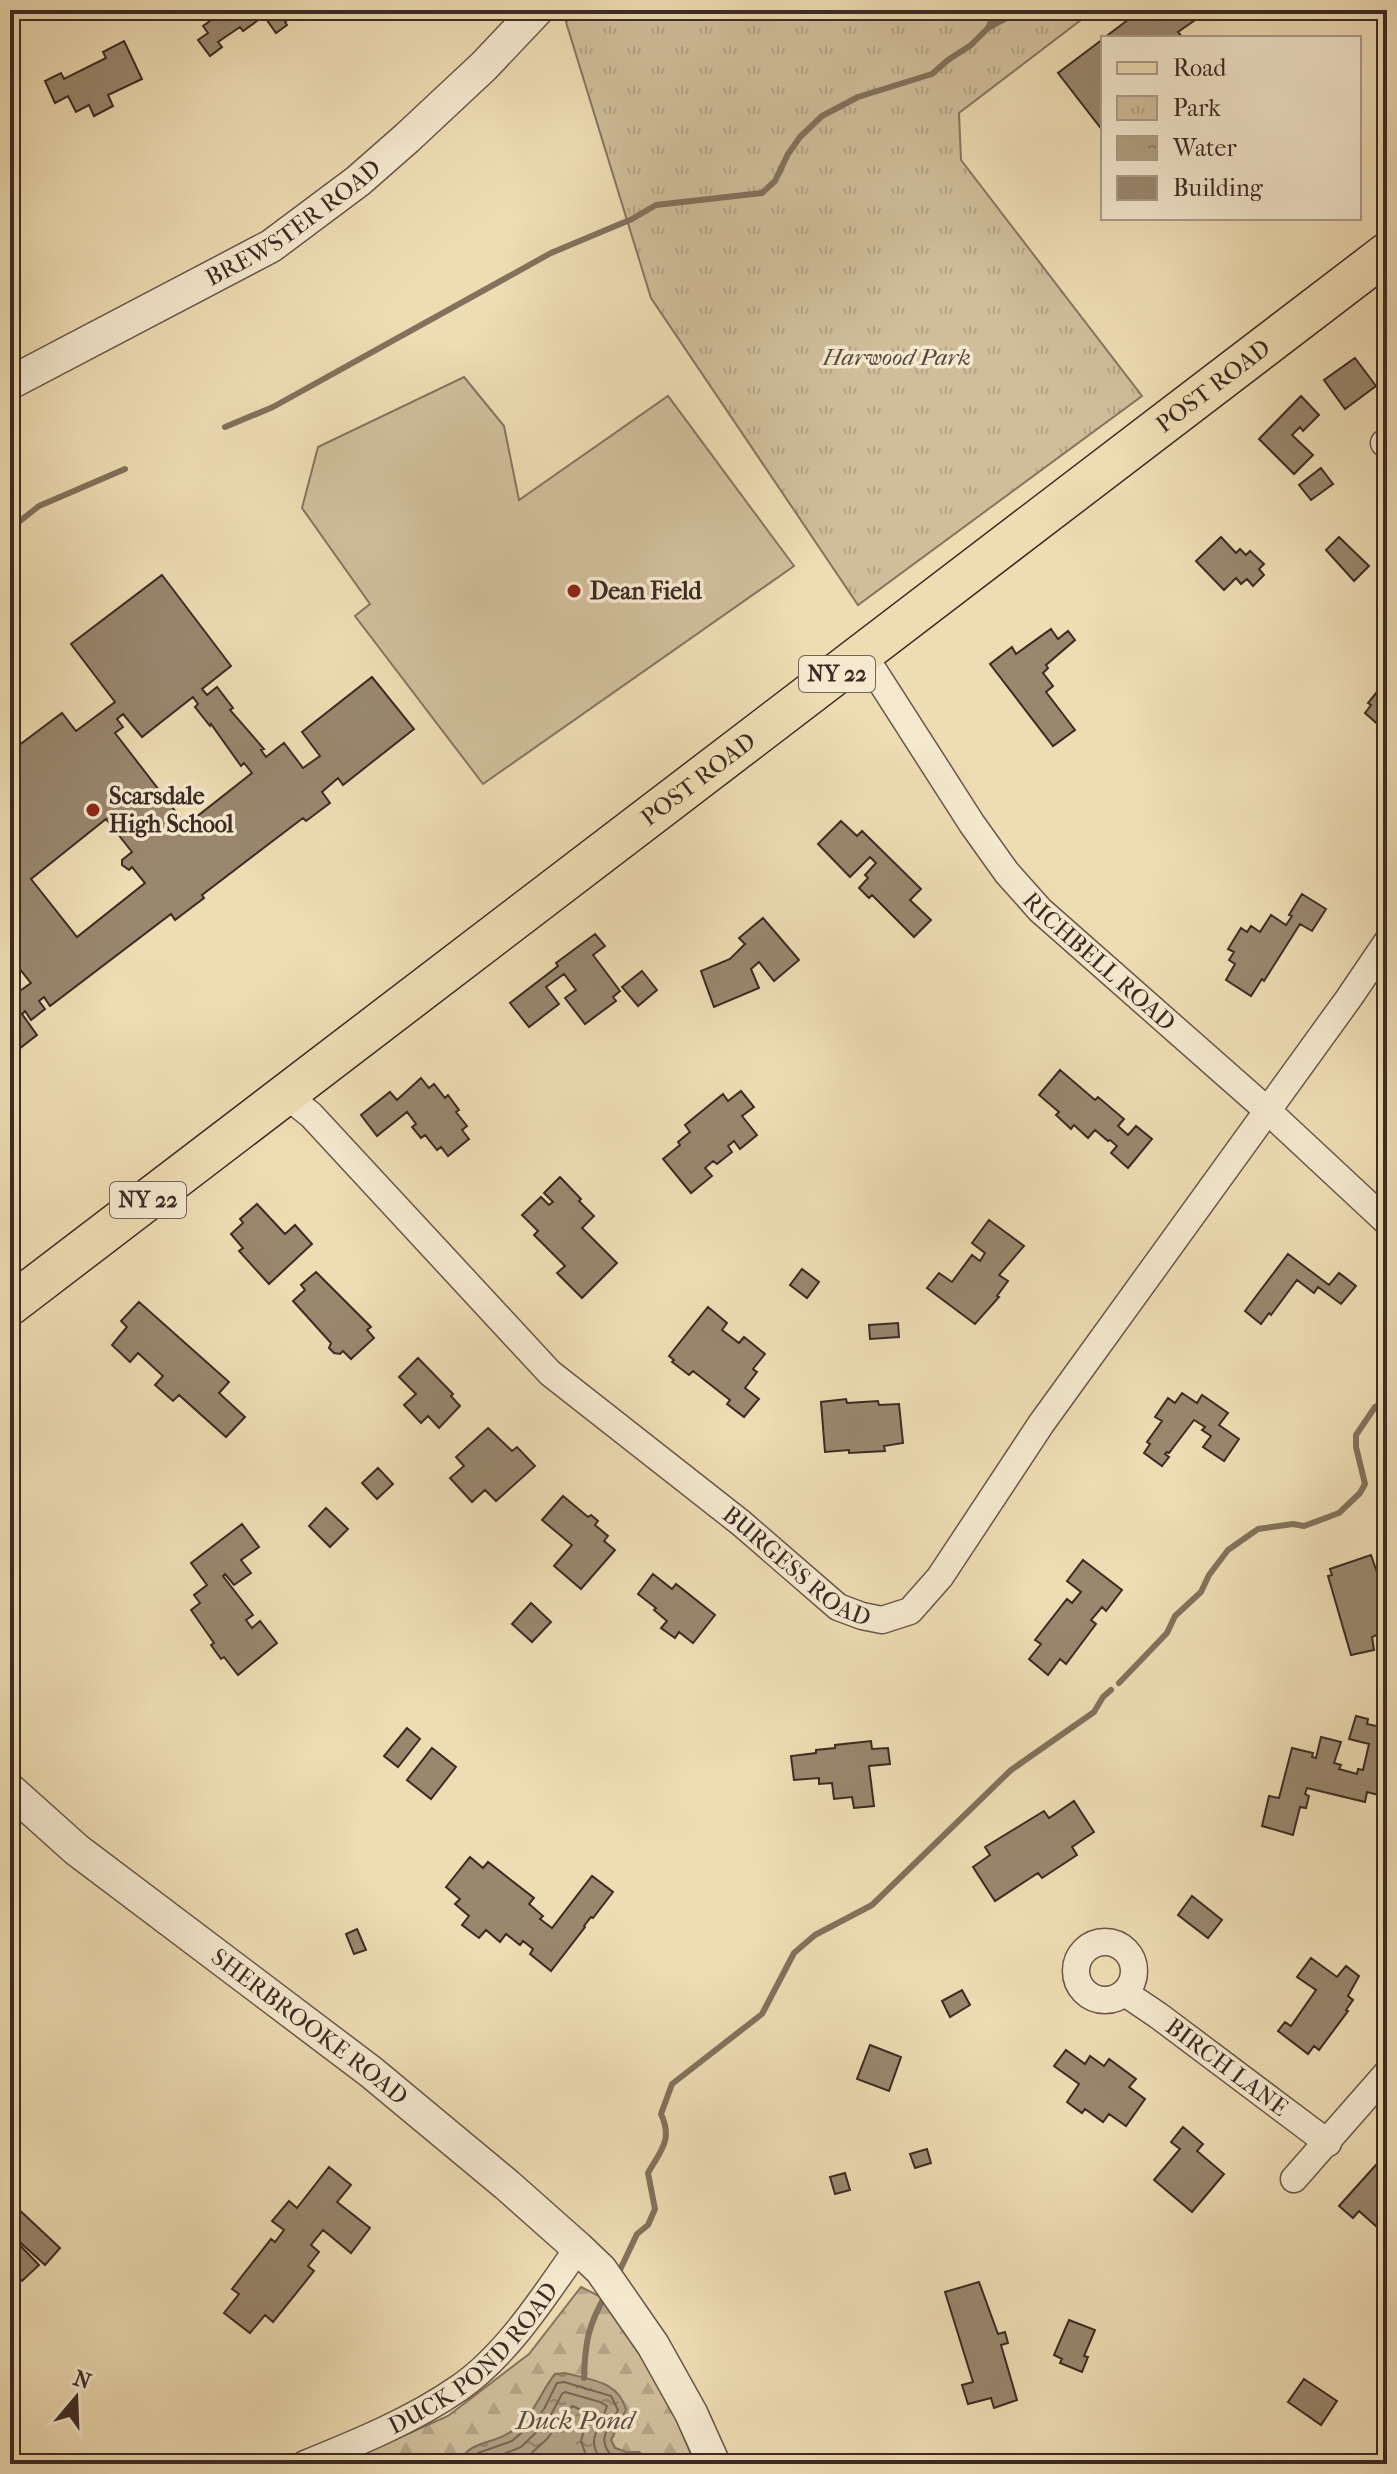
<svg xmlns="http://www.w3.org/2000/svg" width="1397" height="2474" font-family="'IM FELL French Canon',serif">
<defs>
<pattern id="forest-firs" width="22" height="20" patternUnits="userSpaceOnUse" patternTransform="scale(2)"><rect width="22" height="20" fill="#d0be9b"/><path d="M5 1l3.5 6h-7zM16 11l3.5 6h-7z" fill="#b4a385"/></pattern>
<pattern id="park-tufts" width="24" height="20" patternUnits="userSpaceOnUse" patternTransform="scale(2)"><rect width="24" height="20" fill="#d0be9b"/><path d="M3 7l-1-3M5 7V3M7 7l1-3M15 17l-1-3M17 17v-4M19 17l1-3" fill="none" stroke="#b4a385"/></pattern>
<pattern id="water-ripples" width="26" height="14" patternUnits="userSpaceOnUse" patternTransform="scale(2)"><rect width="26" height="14" fill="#b1a082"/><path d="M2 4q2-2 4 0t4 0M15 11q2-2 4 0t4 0" fill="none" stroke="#91836a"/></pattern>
</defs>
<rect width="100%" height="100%" fill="#eedcb3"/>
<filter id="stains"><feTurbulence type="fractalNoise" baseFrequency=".0025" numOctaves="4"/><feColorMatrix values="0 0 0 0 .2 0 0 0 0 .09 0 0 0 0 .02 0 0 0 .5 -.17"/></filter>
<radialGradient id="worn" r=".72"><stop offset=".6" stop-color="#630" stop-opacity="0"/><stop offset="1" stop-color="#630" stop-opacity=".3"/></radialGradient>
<path fill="url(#forest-firs)" stroke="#867460" stroke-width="2" d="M581,2287l18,9 66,95 30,73h-43l-13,-12h-14l-10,-4 -4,-8 7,-15 5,-6c-21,-23 -34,-46 -68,-45 -14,21 -23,45 -46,59 -22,14 -34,4 -52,31h-117l108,-48 81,-62z"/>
<path fill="url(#park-tufts)" stroke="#867460" stroke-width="2" d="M578,10h516l-135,103 2,47 181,236 -284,209 -207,-307 -85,-276z"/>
<path fill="#d0be9b" stroke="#867460" stroke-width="2" d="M464,377l40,49 15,74 149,-104 126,170 -311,218 -128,-168 15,-12 -68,-96 16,-61z"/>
<path fill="url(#water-ripples)" stroke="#82715c" stroke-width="2" d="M565,2373c26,7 54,8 61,37l-15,30 4,8 11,4h13l13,12h-195c16,-25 31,-18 52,-31 26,-16 29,-38 46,-59z"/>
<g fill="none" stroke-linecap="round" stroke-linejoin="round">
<path stroke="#766653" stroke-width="2" d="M467,2464l11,-11 34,-12 20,-17 12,-15 13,-26 7,-1 47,14 7,14c-8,17 -22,28 -7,45l25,6 5,3
M479,2464l42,-17 26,-25 15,-28 3,-2 35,10 7,4c-7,22 -25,37 -1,58
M512,2464l13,-5 22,-20 25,-33 17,7 -8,28 8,23"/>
<path stroke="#82715c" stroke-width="6" d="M988,28l9,-18
M225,427l48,-20 278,-154 81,-34 24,-14 106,-12 13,-12 13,-27 12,-17 22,-21 36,-19 74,-23 16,-14 23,-15 17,-17 33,-18
M10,529l29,-23 86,-37
M1119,1683l48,-50 8,-17 26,-24 8,-17 19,-25 30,-21 35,-5 11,2 35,-13 21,-20 5,-9 -9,-37v-12l19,-28 12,-6
M618,2274l19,-40 11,-9 7,-16 -7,-36c13,-23 25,-33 13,-59l11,-30 90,-70 32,-61 21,-18 57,-30 139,-135 83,-58 9,-15 8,-7
M584,2378c1,-36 4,-52 22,-84"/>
</g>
<path fill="#99876e" stroke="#3c2b24" stroke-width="2" fill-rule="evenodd" d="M225,10h66l3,5 -9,7 2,3 -11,8 -12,-17 -21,15 -3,-4 -22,15 4,5 -12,9 -12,-16 10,-7 -5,-7z
M1141,10h51l6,8 -20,14 5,6h-79z
M1103,39v92l-45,-58z
M124,41l18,38 -34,16 5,11 -19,10 -5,-11 -13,7 -8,-16 -13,7 -10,-22 16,-8 3,6 42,-21 -3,-6z
M1355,358l21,28 -31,23 -21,-29z
M1301,396l18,19 -16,16 -3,-4 -8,8 21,20 -19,19 -35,-35z
M1321,468l12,16 -22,16 -12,-15z
M1221,537l15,16 4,-4 6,6 4,-4 14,13 -5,5 5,6 -11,11 -6,-7 -6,5 -5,-6 -12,12 -28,-29z
M1339,537l30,29 -15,15 -28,-31z
M162,575l69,91 -29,23 5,6 10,-8 16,21 -3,2 34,39 -3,1 5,7 18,-14 19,25 17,-12 -18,-24 70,-55 42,52 -71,56 -5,-7 -16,14 8,11 -24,18 -3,-3 -101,77 2,3 -29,22 -4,-6 -121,92 -6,-9 -5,4 6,8 -14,11 -6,-9 -3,3 15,21 -22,17 -5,-6v-48l21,-15 -21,-26v-205l52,-39 14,18 39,-29 -44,-58zM193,697l5,7 -3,3 15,19 1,-2 30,42 3,-3 8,10 -66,52 -71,-92 8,-6 -6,-8 6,-5 19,23zM106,819l26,33 -10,8v5l7,5 3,-3 13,16 -68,54 -46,-58z
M1051,629l7,10 10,-8 7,9 -29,25 2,3 -5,5 10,13 -7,6 29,38 -22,16 -63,-82 22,-17 4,7z
M1381,687l4,3 2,-3v36l-2,-1 -4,5 -16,-14 6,-8 -3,-2z
M841,821l16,15 5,-5 59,58 -11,11 21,20 -17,17 -42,-42 -3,3 -10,-10 9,-10 -3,-3 11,-12 -6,-6 -20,20 -32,-33z
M1302,894l24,15 -14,22 -12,-7 -36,57 -2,-2 -11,17 -25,-16 9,-16 -6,-4 5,-8 -6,-3 13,-21 6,4 4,-6 9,6 11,-17 15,10 6,-9 -3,-1z
M763,918l36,42 -25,21 -15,-19 -8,7 8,19 -45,19 -13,-36 29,-12 15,-15 -6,-6z
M595,934l10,12 -12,9 27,36 -7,6 3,4 -31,23 -20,-26 11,-8 -12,-16 -18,13 13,17 -30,23 -19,-24 48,-37 -2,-3z
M642,971l15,19 -19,16 -16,-19z
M1060,1070l35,30 3,-3 26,22 -6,7 10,9 8,-9 16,13 -24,29 -17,-15 6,-7 -7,-6 -2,1 -13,-11 -7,8 -14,-13 -3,4 -15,-14 3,-3 -20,-17z
M421,1078l8,10 5,-4 11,14 3,-3 11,15 -3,2 11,14 -5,4 7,9 -21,17 -7,-9 -4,3 -12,-15 -4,3 -9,-11 4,-3 -9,-12 -30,24 -16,-21 29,-23 7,8z
M741,1091l13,16 -12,9 15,19 -17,14 -6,-8 -6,5 4,6 -15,12 -4,-3 -8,7 7,8 -21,17 -28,-34 17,-14 -2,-3 12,-10 -5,-7 38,-31 5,7z
M560,1177l21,22 -2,2 15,15 -12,12 35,35 -35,35 -25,-25 8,-7 -31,-31 4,-4 -16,-16 19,-18 8,8 4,-3 -9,-9z
M257,1204l28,30 10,-9 17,19 -43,40 -30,-33 4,-3 -12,-14 12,-11 -3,-4z
M989,1220l35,26 -25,29 9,6 -11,15 2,1 -24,27 -48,-36 12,-15 13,9 20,-27 8,6 5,-8 -13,-10z
M1288,1254l41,31 10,-12 17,13 -15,18 -23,-17 -4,6 -17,-13 -26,35 -2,-2 -8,11 -16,-13z
M802,1269l17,13 -12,16 -17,-13z
M316,1272l55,55 -4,3 7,8 -23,21 -8,-8 -3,3 -6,-1 -5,-5 2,-5 -38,-42 12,-11 -4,-5z
M139,1302l90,80 -10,11 26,24 -19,20 -47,-42 -6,6 -18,-16 8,-9 -25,-23 -8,9 -18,-17 15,-18 -6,-6z
M708,1307l19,16 -5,7 17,13 5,-6 21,17 -12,15 4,3 -12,16 14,11 -15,18 -17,-13 3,-4 -37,-29 -4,4 -17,-13 2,-2 -5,-4z
M898,1323l1,14 -29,2 -1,-14z
M418,1358l35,36 -2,2 9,10 -21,22 -11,-12 -7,7 -17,-18 12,-11 -17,-17z
M1182,1393l15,10 5,-8 26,18 -9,12 20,14 -15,22 -21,-14 8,-11 -9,-6 3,-3 -11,-7 -25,33 -2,-1 -2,2 4,3 -7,9 -18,-13 6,-9 -3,-2 15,-21 -7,-4 13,-19 7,5z
M846,1399l1,4 31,-2 1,4 20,-1 4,39 -19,3 1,5 -36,2v-3l-24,2 -4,-50z
M488,1428l24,23 5,-4 18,19 -39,35 -11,-11 -13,12 -22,-24 14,-12 -8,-9z
M378,1468l15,16 -16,15 -15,-16z
M563,1496l25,21 3,-2 7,6 -3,4 13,11 -4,5 11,9 -34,39 -27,-23 18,-21 -30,-25z
M326,1508l22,21 -18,18 -21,-21z
M242,1524l17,23 -18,13 10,13 -17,12 -9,-11 -2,2 30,39 -7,5 6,8 8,-7 17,22 -39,32 -14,-18 -3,2 -10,-14 3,-2 -23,-33 9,-7 -6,-8 13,-10 -16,-22z
M1371,1555l16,46v29l-15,7 2,13 -23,5 -23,-79 4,-1 -2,-6z
M1083,1560l39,30 -16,21 -4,-4 -11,13 5,4 -30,40 -6,-5 -12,16 -19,-16 12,-15 -6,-4 32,-41 5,4 9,-11 -14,-11z
M653,1574l19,15 4,-5 39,31 -22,28 -14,-11 -4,6 -14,-10 6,-7 -13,-11 2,-2 -18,-14z
M531,1603l20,19 -19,20 -20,-18z
M1356,1716l12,3 -1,5 18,4 2,-6 -1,75 -19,-5 -2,10 -58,-14 -2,6 4,2 -3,12 -6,-1 -7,28 -31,-9 7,-30 10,2 13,-50 21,5 -1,4 4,1 5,-21 20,5 -7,21 7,2 -2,4 18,5 1,-5 5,1 6,-26 -20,-5z
M407,1728l13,11 -22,28 -14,-11z
M871,1741l1,8 16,-1 2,16 -21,2 5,40 -20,2 -2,-11 -18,2 -2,-16 -13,1v-6l-25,2 -3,-24 25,-3v-3l19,-2v-3z
M432,1748l24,19 -25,32 -24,-19z
M1074,1801l20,31 -22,15 5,8 -35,23 -4,-5 -43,28 -22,-34 17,-12 -5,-8 59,-36 5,7z
M470,1857l13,11 5,-6 46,36 -5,6 14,12 -3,3 12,9 40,-52 21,16 -20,26 -2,-1 -7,9 1,1 -34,44 -21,-17 3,-5 -10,-8 -3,4 -14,-11 -6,8 -14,-12 -7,8 -17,-13 7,-9 -14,-12 5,-5 -14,-12z
M1192,1896l30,24 -14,18 -30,-23z
M357,1929l9,21 -12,4 -8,-20z
M1311,1958l26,19 9,-11 13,10 -11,20 5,4 -7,10 2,1 -29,39 -5,-4 -6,8 -30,-23 7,-9 6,4 25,-36 -19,-13z
M962,1990l8,15 -20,12 -8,-16z
M870,2045l31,12 -12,34 -32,-12z
M1066,2050l19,14 5,-8 14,10 5,-7 27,20 -7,8 16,12 -19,27 -17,-12 -6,8 -18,-13 -3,4 -15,-11 12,-18 -25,-18z
M1183,2127l20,17 -6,7 27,23 -32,38 -38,-32 26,-31 -9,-7z
M927,2149l4,14 -16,5 -5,-14z
M1383,2157l4,3v76l-28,-25 -6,7 -14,-12z
M329,2167l22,18 -14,17 33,26 -19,25 -28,-23 -12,15 8,7 -11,14 6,5 -41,51 -8,-7 -15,18 -26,-20 15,-19 -7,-5 39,-50 4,3 9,-12 -12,-9 17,-20 8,7z
M845,2173l5,17 -15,4 -5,-17z
M13,2204l47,44 -15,17 -35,-32v-26z
M10,2235l29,30 -17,16 -12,-11z
M979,2282l19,52 7,-2 3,11 -7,2 16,55 -23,8 -3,-10 -23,6 -6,-19 11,-3 -28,-90z
M1069,2320l26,10 -11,26 4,1 -6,15 -22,-9 2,-4 -8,-4z
M1304,2379l33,22 -16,24 -33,-23z"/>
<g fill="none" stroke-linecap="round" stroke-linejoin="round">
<g stroke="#685748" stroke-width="29">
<g id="minor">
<path d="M1384,443l3,-2"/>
<path id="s1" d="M863,654l109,170 35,49 33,37 228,201 119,111"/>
<path id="s2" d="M286,1095l25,20 239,258 191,150 97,84 24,9 20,4 28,-9 30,-34 101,-153 308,-426 38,-56"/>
<circle cx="1105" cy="1971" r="29"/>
<path id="s3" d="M1125,1993l34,23 169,127"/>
<path d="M1294,2179l93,-106"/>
<path id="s4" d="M305,2464c52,-21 108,-44 154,-76 48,-33 86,-93 119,-140"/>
</g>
</g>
<g stroke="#685748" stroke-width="35">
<g id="tertiary">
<path id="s5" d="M10,383l261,-137 87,-65 49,-43 77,-72 53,-56"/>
<path id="s6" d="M10,1790l67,60 294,222 136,113 71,63 23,22 52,75 38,68 23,51"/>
</g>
</g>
<g stroke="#3c2b24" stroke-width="43">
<g id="primary">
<path id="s7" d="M10,1305l1377,-1052"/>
</g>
</g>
<use href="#minor" stroke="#f4e8ce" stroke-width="26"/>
<use href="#tertiary" stroke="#f4e8ce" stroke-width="32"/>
<use href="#primary" stroke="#eedcb3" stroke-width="40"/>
</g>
<g fill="#8f2418" stroke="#f4e8ce" stroke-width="3">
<circle cx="574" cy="591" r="8"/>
<circle cx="93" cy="810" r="8"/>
</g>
<g text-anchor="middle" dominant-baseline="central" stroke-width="7" stroke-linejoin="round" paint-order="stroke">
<g fill="#f4e8ce" stroke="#736457" stroke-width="2">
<rect x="799" y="656" width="76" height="36" rx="6"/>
<rect x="110" y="1182" width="76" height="36" rx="6"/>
</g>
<g font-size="22" font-weight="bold" fill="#3c2b24">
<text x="837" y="674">NY 22</text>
<text x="148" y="1200">NY 22</text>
</g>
<g font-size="24" fill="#3c2b24" stroke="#f4e8ce">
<text stroke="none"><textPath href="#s5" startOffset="326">BREWSTER ROAD</textPath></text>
<text stroke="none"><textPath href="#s7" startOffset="1514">POST ROAD</textPath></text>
<text stroke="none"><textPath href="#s7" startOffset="866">POST ROAD</textPath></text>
<text stroke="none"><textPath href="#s1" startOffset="390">RICHBELL ROAD</textPath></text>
<text stroke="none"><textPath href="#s2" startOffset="698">BURGESS ROAD</textPath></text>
<text stroke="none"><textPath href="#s6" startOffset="382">SHERBROOKE ROAD</textPath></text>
<text stroke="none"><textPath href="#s3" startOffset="126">BIRCH LANE</textPath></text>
<text stroke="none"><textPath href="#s4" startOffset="202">DUCK POND ROAD</textPath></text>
</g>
<g font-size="24" font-style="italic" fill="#5a483c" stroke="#f4e8ce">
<text x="897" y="357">Harwood Park</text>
</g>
<g font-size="24" font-weight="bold" fill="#3c2b24" stroke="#f4e8ce" text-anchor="start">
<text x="590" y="591">Dean Field</text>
<text x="109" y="796">Scarsdale<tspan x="109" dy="28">High School</tspan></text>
</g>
<g font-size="26" font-style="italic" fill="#5f4e40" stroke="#f4e8ce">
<text x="575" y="2420">Duck Pond</text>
</g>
</g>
<rect width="1397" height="2474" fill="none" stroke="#eedcb3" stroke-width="40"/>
<rect x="12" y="12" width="1373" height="2450" fill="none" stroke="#3c2b24" stroke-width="4"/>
<rect x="20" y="20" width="1357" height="2434" fill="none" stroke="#3c2b24" stroke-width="2"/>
<rect x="1101" y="36" width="260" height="184" fill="#f4e8ce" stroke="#aa9c8a" stroke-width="2"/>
<rect x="1117" y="62" width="40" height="12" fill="#eedcb3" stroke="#aa9c8a" stroke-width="2"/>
<text x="1173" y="76" font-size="24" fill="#3c2b24">Road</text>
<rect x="1117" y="96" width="40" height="24" fill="url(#park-tufts)" stroke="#aa9c8a" stroke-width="2"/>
<text x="1173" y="116" font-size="24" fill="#3c2b24">Park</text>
<rect x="1117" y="136" width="40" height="24" fill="url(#water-ripples)" stroke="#aa9c8a" stroke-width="2"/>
<text x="1173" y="156" font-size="24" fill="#3c2b24">Water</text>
<rect x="1117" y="176" width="40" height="24" fill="#99876e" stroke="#aa9c8a" stroke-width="2"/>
<text x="1173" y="196" font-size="24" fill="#3c2b24">Building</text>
<g transform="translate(76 2398) rotate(19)" stroke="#f4e8ce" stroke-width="6" paint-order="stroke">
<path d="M0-6L14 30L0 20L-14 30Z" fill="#3c2b24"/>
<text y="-12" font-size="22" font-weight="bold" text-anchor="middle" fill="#3c2b24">N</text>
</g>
<rect width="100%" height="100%" filter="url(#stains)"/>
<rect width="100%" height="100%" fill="url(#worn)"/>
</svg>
